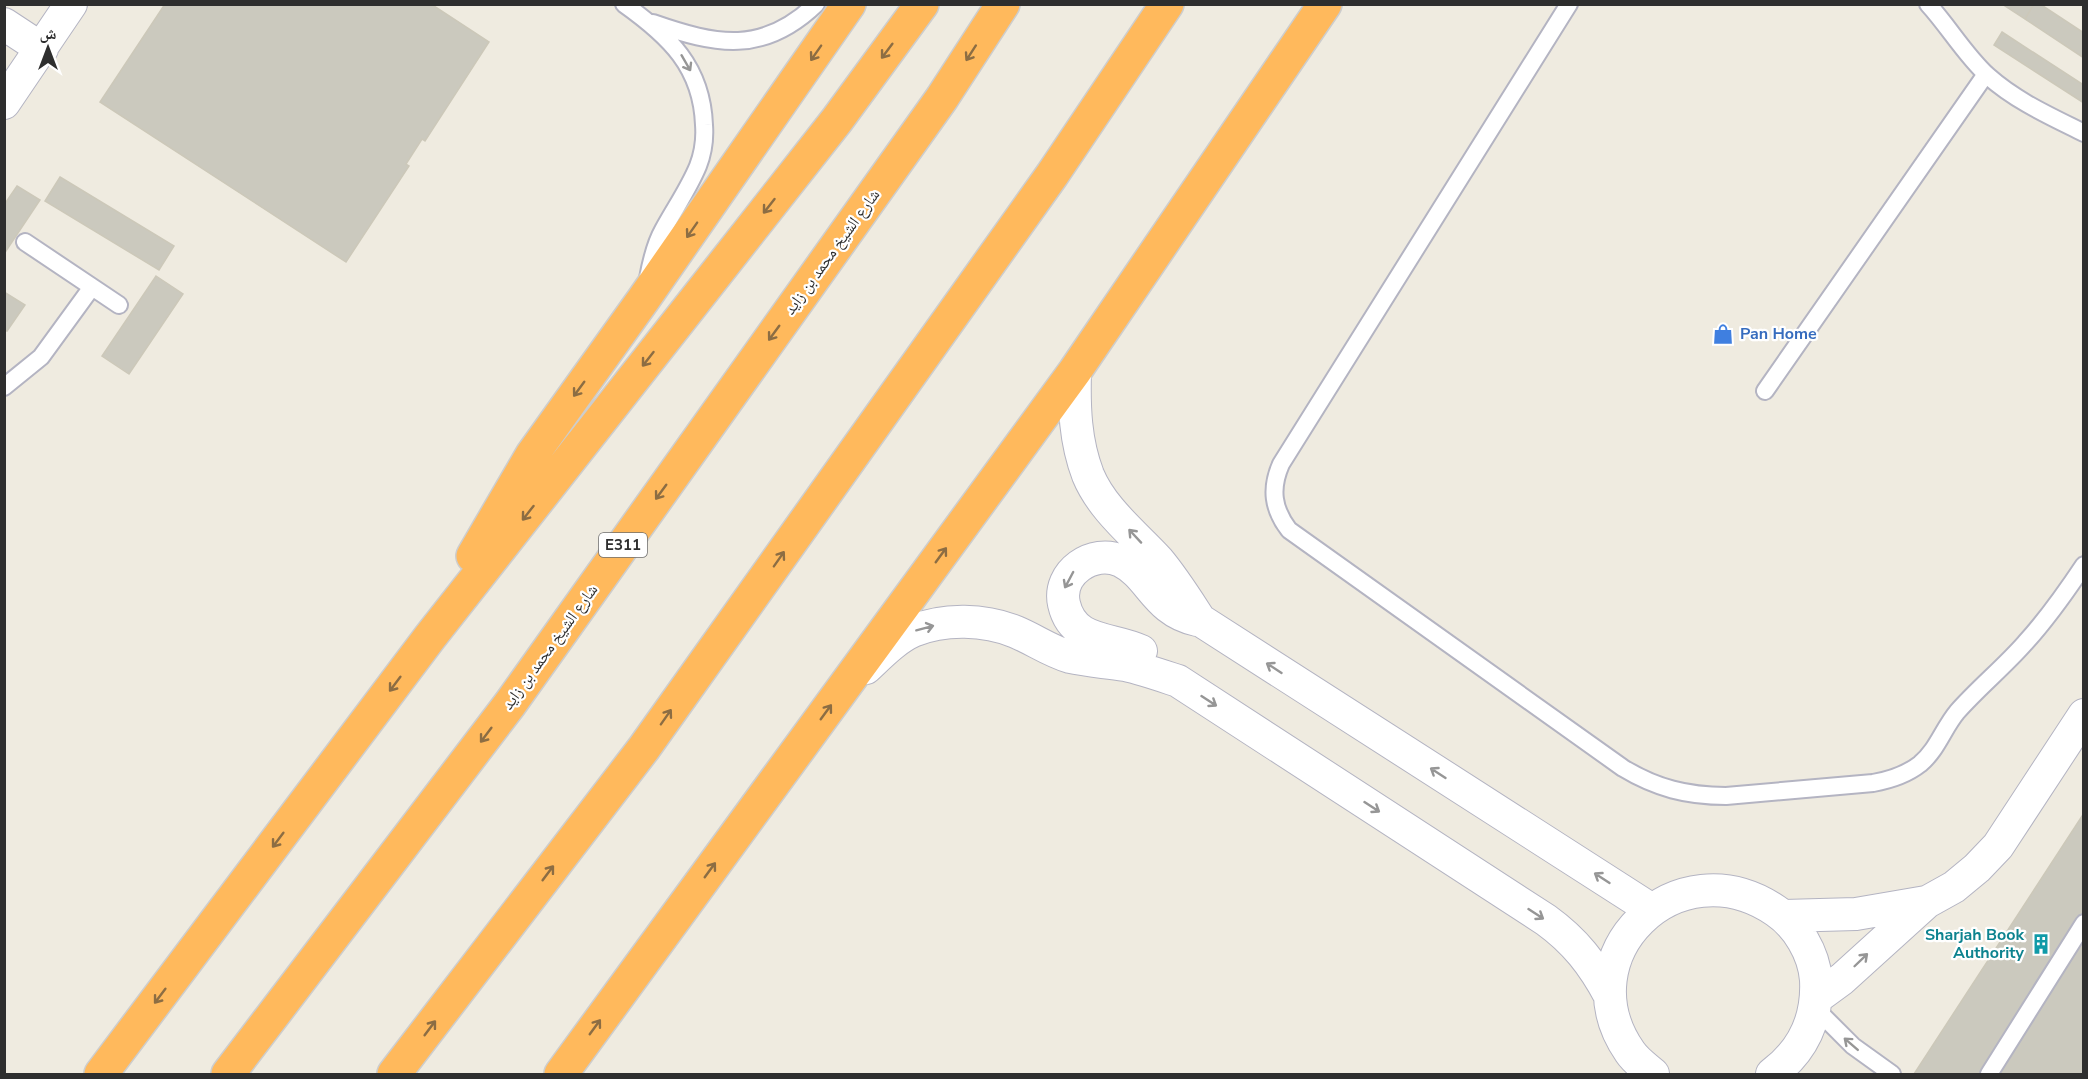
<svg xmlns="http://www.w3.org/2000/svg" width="2088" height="1079" font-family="'Nunito Sans','Noto Naskh Arabic',sans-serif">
<rect width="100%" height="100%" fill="#efebe0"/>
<path fill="#cbc9be" stroke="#ccc8b9" stroke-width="1.5" d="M165,4h266l58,38 -64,99 -3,-2 -16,25 3,2 -63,96 -246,-160z
M2002,4h32l-9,15z
M2034,4h6l44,29v25l-59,-39z
M2002,32l80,52 2,-2v21l-90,-58z
M60,177l114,69 -15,24 -114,-69z
M17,186l23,14 -36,54v-49z
M156,276l27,18 -54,80 -27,-18z
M4,292l21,13 -18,26 -3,-1z
M2084,813v261h-170z"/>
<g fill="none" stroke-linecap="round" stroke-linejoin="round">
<g stroke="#b4b4c2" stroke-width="20">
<path id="lane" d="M624,4c45,32 78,63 80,121 1,13 -1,28 -6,41 -9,22 -23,42 -35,64 -8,14 -12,32 -15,48
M1569,4l-288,460c-11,25 -8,45 8,66l334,238c33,20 64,28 103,28l147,-13c17,-3 33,-8 47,-19 17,-14 23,-35 37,-52 21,-24 47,-45 68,-69 22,-24 41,-51 59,-78
M1928,4c21,23 37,51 60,72 28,25 62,40 96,57
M653,23c63,22 110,32 163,-19
M25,242l94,63
M4,387l37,-30 51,-70
M1765,391l221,-317
M1815,1008l38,38 39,28
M1989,1074l95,-151"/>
</g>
<g stroke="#b4b4c2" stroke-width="34">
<path id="street" d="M4,24l38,25
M4,103l67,-99
M1075,371c-1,36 0,70 13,104 14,34 46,59 70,85 16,19 29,40 42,60l452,290
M1141,651c-29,-14 -68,-7 -77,-47 -7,-31 29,-56 57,-43 30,15 34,50 76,59
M866,668c14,-13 29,-29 47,-37 31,-13 72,-12 103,1 19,8 34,19 54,25 18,4 37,5 55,8 18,4 35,10 53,16l368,239c29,21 47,44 64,76
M1784,916l72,-2 70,-12
M1816,998l26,-19 85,-77 27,-15 23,-19 21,-22 86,-131
M1653,1074c-7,-6 -17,-13 -23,-22 -67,-96 47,-209 146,-141 21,14 38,42 40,69 2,39 -13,71 -44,94"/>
</g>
<g stroke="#cdcdcd" stroke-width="36">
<path id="highway" d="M473,556l59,-101 111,-155 206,-296
M101,1074l329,-437 407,-517 85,-116
M228,1074l282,-370 432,-606 61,-94
M394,1074l250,-326 408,-573 115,-171
M561,1074l514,-703 250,-367"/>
</g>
<use href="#lane" stroke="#fff" stroke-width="16"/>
<use href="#street" stroke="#fff" stroke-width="32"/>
<use href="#highway" stroke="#ffb95c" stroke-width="33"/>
</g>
<defs><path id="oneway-shaft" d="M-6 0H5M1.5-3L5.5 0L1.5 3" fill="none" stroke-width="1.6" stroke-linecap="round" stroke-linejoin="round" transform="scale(1.5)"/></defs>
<g stroke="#8c6d43">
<use href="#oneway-shaft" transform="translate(887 51) rotate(127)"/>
<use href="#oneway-shaft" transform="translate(816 53) rotate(125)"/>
<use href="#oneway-shaft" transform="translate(971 53) rotate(123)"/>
<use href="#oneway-shaft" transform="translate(769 206) rotate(128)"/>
<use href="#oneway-shaft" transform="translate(692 230) rotate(125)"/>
<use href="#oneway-shaft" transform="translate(774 333) rotate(126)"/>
<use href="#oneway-shaft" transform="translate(648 359) rotate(128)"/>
<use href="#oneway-shaft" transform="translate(579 389) rotate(126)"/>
<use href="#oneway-shaft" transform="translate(661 492) rotate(126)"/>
<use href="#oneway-shaft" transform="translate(528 513) rotate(128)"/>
<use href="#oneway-shaft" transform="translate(941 555) rotate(-54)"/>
<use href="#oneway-shaft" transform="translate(779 559) rotate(-55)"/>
<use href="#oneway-shaft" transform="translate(395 684) rotate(127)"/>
<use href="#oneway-shaft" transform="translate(826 712) rotate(-54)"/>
<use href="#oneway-shaft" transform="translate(666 717) rotate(-55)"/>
<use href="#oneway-shaft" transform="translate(486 735) rotate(127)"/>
<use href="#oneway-shaft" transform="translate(278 840) rotate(127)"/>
<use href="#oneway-shaft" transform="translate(710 870) rotate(-54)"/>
<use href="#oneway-shaft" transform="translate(548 873) rotate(-53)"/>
<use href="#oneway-shaft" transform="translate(160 996) rotate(127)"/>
<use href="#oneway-shaft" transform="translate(595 1027) rotate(-54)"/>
<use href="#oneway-shaft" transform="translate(430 1028) rotate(-53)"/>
</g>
<g stroke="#969696">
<use href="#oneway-shaft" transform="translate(686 63) rotate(60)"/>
<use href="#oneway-shaft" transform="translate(1135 536) rotate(-133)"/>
<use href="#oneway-shaft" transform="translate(1069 580) rotate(118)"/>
<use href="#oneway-shaft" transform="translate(925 628) rotate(-15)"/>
<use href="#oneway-shaft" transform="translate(1274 668) rotate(-147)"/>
<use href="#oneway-shaft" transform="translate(1209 701) rotate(33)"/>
<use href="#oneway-shaft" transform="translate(1438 773) rotate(-147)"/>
<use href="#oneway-shaft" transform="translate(1372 807) rotate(33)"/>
<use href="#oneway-shaft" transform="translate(1602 878) rotate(-147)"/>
<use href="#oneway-shaft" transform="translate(1536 914) rotate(33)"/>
<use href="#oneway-shaft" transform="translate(1861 960) rotate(-44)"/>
<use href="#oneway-shaft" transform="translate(1851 1044) rotate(-139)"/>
</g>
<defs>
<g id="shop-bare" transform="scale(1.62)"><path d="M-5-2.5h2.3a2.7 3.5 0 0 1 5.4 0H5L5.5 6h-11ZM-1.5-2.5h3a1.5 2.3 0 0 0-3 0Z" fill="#3f7fe0" stroke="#fff" stroke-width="2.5" paint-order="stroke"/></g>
<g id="building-bare" transform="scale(1.62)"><path d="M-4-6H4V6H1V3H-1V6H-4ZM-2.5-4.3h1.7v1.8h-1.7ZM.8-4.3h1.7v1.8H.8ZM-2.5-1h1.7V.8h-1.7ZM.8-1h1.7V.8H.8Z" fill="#0f9aa8" stroke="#fff" stroke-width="2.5" paint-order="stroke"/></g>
</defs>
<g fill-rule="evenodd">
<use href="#shop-bare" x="1723" y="334"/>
<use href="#building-bare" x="2041" y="944"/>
</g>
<g text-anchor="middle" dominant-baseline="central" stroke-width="4.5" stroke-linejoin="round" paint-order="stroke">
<rect fill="#fff" stroke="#6d6d6d" stroke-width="1.5" x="599" y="533" width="48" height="24" rx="4.5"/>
<g font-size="15" font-weight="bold" fill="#2e2e2e">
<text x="623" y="545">E311</text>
</g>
<g font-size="16" fill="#2e2e2e" stroke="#fff">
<text transform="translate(832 252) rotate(-54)">شارع الشيخ محمد بن زايد</text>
<text transform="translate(550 647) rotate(-54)">شارع الشيخ محمد بن زايد</text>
</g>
<g font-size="16" font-weight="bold" fill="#366cbe" stroke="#fff" text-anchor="start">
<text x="1740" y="334">Pan Home</text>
</g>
<g font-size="16" font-weight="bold" fill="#0d838f" stroke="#fff" text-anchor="end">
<text x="2024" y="935">Sharjah Book<tspan x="2024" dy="18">Authority</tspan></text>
</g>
</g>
<rect width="2088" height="1079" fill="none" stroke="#2e2e2e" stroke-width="12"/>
<g transform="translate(48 48)" stroke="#ffffff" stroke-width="4.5" paint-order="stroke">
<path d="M0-4.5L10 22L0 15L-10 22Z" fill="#2e2e2e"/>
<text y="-9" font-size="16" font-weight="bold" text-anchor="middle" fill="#2e2e2e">ش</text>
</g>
</svg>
